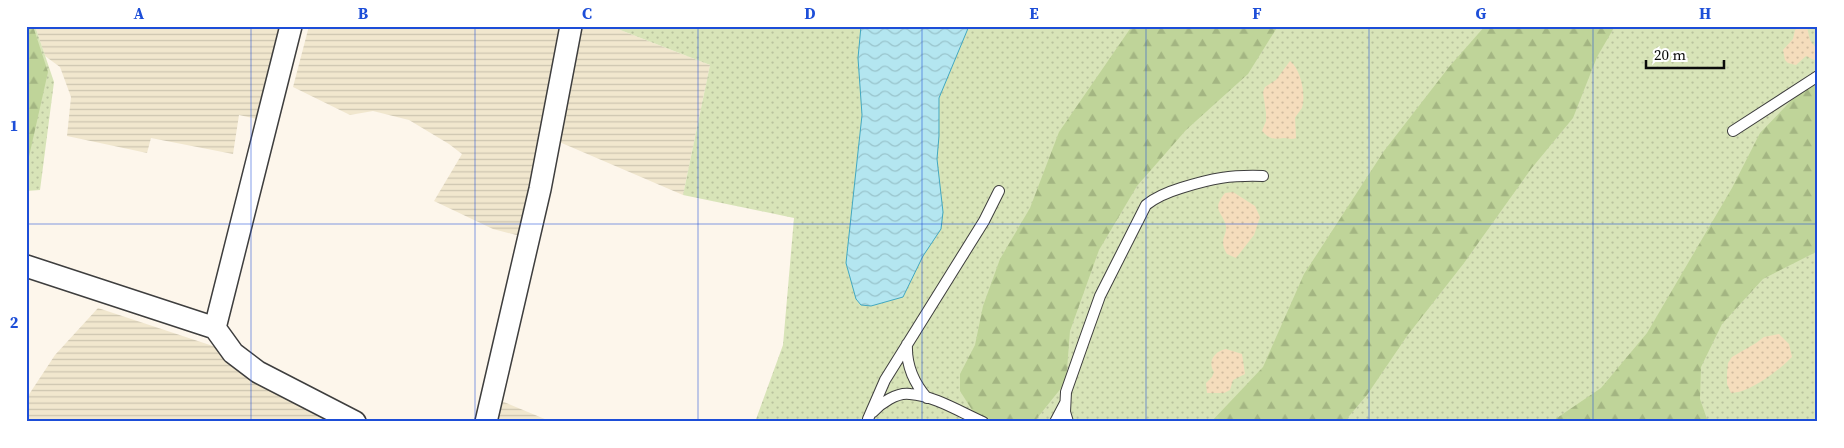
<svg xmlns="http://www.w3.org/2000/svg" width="1844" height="448" font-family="'Source Serif 4',serif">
<defs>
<pattern id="farmland-rules" width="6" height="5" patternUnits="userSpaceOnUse" patternTransform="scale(1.25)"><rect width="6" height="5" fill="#f1e7ce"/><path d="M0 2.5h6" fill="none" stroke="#cdc5b0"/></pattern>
<pattern id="grass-dots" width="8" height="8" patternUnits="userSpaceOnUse" patternTransform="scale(1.25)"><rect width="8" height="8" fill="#d8e4b8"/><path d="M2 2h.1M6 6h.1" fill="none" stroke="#b8c29d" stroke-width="1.8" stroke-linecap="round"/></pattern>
<pattern id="forest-firs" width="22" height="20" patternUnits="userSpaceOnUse" patternTransform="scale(1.25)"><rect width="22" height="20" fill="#bfd499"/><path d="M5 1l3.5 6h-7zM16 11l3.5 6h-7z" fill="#a3b582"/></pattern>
<pattern id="sand-dots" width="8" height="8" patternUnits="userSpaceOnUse" patternTransform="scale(1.25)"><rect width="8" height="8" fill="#f5ddbc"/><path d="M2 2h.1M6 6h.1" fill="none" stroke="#d1bca0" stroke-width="1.8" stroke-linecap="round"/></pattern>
<pattern id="water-waves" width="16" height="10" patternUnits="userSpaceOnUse" patternTransform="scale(1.25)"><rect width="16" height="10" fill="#b4e6f0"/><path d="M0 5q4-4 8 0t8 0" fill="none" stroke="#99c4cc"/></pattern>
</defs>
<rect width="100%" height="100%" fill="#fdf6eb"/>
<path fill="url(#farmland-rules)" d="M35,26h244l-22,93 -18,-4 -6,39 -82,-16 -4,15 -80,-17 4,-39 -11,-30 -15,-11z
M309,26h258l-43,211 -31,-8 -59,-28 28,-47 -13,-10 -40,-24 -36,-9 -23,4 -57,-28z
M579,26h31l100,39 -27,130 -126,-54z
M98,308l121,40 124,74h-317v-23l29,-44z
M499,400l53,22h-58z"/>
<path fill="url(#grass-dots)" d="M26,26h9l19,56 -14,108 -14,1z
M610,26h1208v396h-1063l28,-77 11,-127 -111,-23 27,-130z"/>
<path fill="url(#forest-firs)" d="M26,26h7l15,46 -22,98z
M1132,26h146l-30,48 -62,56 -49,56 -38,64 -29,81 -4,51 -32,40h-47l-15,-12 -12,-19v-17l15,-29 8,-39 17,-47 30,-51 29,-76z
M1485,26h130l-18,31 -24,61 -42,51 -67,94 -57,73 -40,59 -23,27h-133l52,-55 41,-93 80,-123 65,-84z
M1818,77v174l-55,28 -41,45 -21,43 -1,32 8,23h-157l50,-34 46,-55 85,-145 28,-55 53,-55z"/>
<path fill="url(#sand-dots)" d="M1800,26l7,1 3,13 8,11v8l-4,1 -8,-4 -10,9 -8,-2 -3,-3 -2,-10 10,-11 2,-9z
M1290,61c11,8 16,34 12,47 -2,3 -5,6 -7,10l1,20c-5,2 -7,0 -12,0 -10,1 -14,2 -22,-7l4,-10v-8l-3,-21 2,-5 11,-7z
M1233,192l22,14 5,11 -6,18 -18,23 -9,-4c-2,-3 -4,-8 -4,-12 0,-5 4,-10 3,-16 -4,-16 -15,-15 -1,-33z
M1779,334l10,10 3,13c-13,13 -42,36 -61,36l-4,-9v-10l1,-11 4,-6 24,-14 8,-6z
M1226,349l16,5 3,20 -12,6 -3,10 -6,3h-17l-1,-10 6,-6 2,-5c-7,-11 1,-21 12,-23z"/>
<path fill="url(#water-waves)" stroke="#42a8c1" d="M861,26h108l-30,72v38l-2,23 6,53 -2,17 -18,27 -20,41 -32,9 -10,-1 -5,-6 -10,-36 16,-148 -4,-57z"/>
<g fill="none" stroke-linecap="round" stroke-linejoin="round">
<g stroke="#3e3e3e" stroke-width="12">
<path id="lane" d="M1733,131l85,-55
M907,344c-1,20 7,39 20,54
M873,412c8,-9 24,-20 37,-18 25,2 50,18 73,28
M868,419l17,-39 99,-159 15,-30
M1055,422l10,-19
M1068,422l-3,-10 1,-20 19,-54 15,-42 46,-91c11,-9 22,-13 35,-17 32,-10 49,-13 82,-12"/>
</g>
<g stroke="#3e3e3e" stroke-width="24">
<path id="street" d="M26,266l189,62 76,-302
M215,328l18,25 25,19 97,50
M486,422l54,-233 31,-163"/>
</g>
<use href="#lane" stroke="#fff" stroke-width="10"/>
<use href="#street" stroke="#fff" stroke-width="21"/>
</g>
<path fill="none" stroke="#1d4ed8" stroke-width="1" stroke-opacity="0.55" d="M251,26v396M475,26v396M698,26v396M922,26v396M1146,26v396M1369,26v396M1593,26v396M26,224h1792"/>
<rect width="1844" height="448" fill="none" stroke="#ffffff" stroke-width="55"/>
<path d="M1646 60v8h78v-8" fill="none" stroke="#0b0b0b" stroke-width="2.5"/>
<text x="1654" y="60" font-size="15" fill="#0b0b0b" stroke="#ffffff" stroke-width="4" paint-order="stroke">20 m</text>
<rect x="28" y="28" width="1788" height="392" fill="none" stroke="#1d4ed8" stroke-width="2"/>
<g font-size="16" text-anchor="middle" font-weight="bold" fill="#1d4ed8">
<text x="139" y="19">A</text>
<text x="363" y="19">B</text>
<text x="587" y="19">C</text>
<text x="810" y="19">D</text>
<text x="1034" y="19">E</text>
<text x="1257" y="19">F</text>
<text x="1481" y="19">G</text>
<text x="1705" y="19">H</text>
<text x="14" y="131">1</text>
<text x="14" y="328">2</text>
</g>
</svg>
